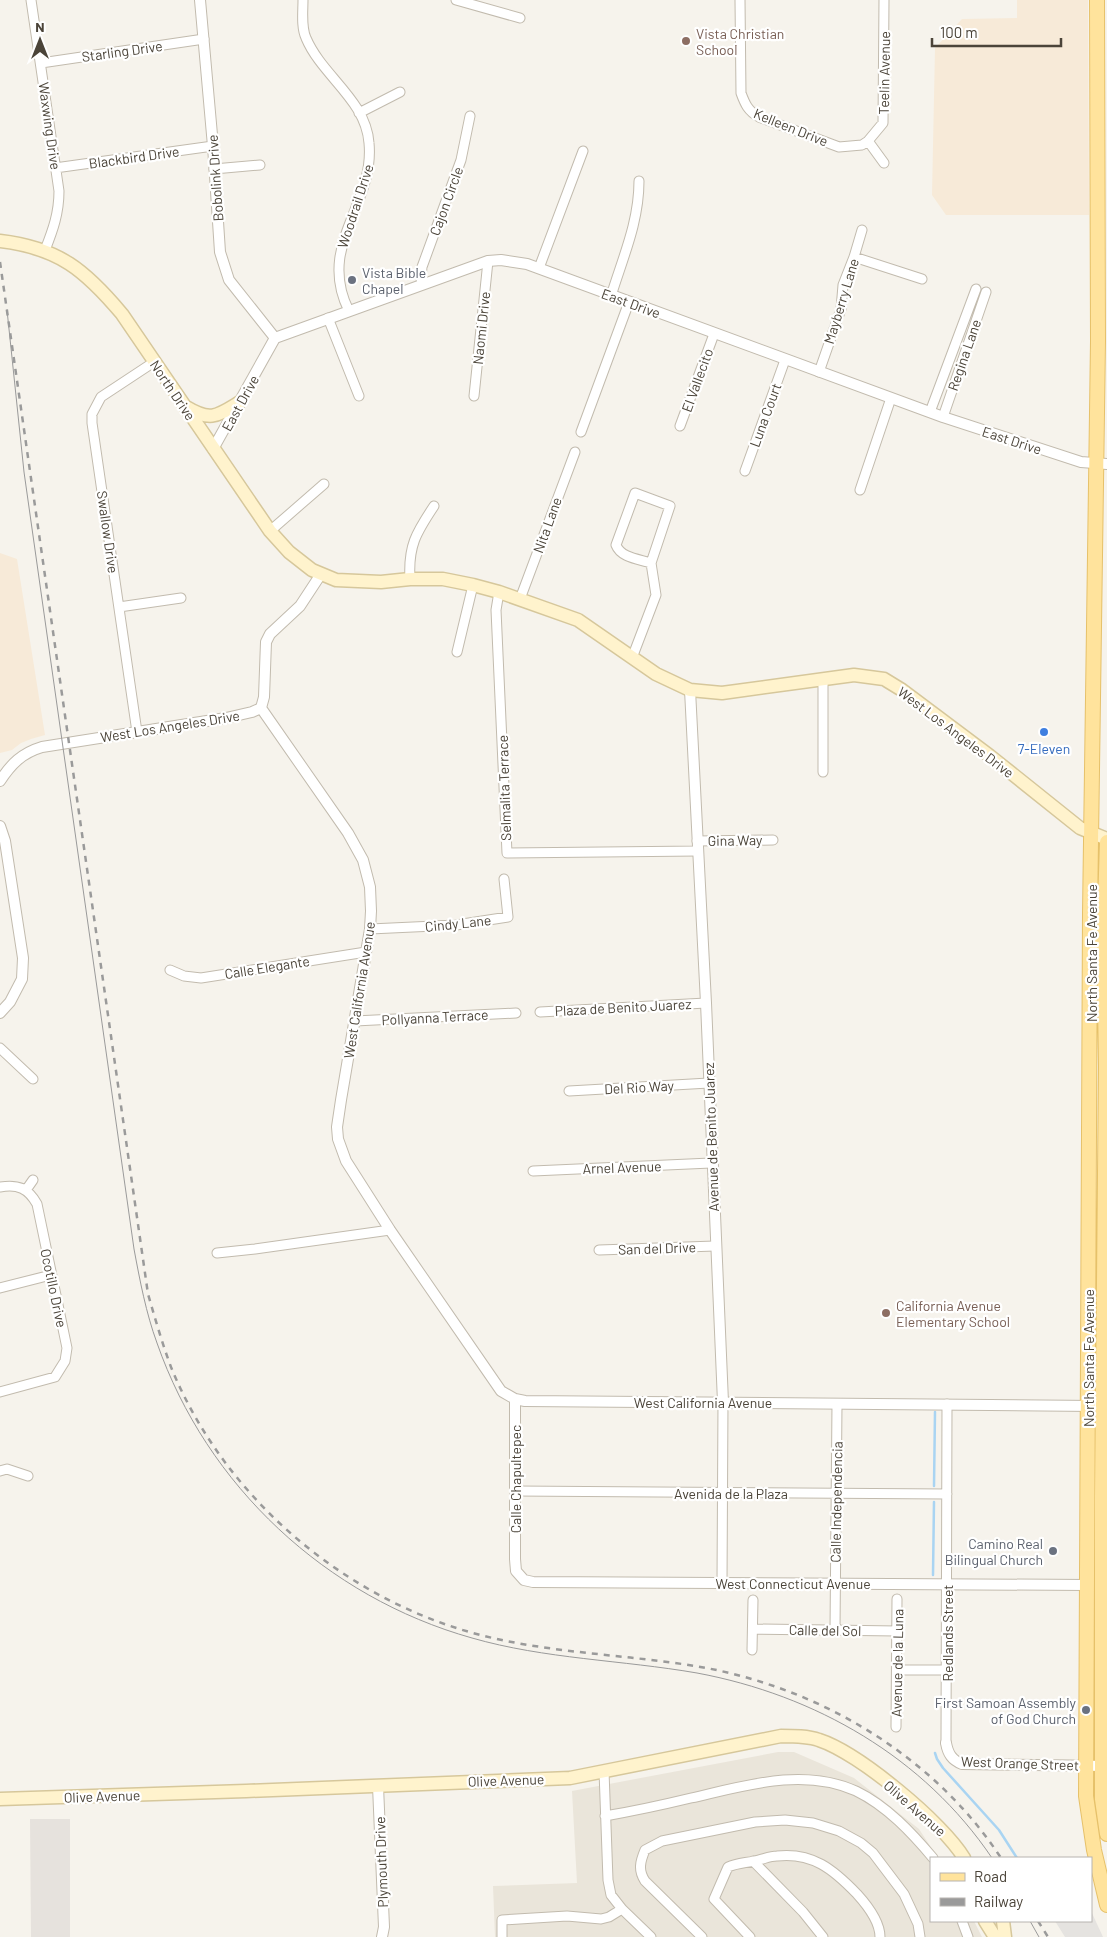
<svg xmlns="http://www.w3.org/2000/svg" width="1107" height="1937" font-family="Barlow,sans-serif">
<rect width="100%" height="100%" fill="#f6f3ec"/>
<path fill="#eae5da" d="M778,1752h16l60,26 65,51 19,29h-7v63h43l8,16h-487l-2,-51 84,-3 -5,-92z"/>
<path fill="#f7ead8" d="M1017,0h71l1,215h-143l-14,-20 3,-147 27,-29 55,-1z
M0,553l17,6 28,176 -14,4 -10,4 -9,7 -12,3z"/>
<path fill="#e6e2dd" d="M30,1819h40v118h-39z"/>
<path fill="#e5e3e0" d="M1091,1911l12,26h-38l-10,-16h36z"/>
<g fill="none" stroke-linecap="round" stroke-linejoin="round">
<path stroke="#a9d4f2" stroke-width="2.5" d="M934,1486l1,-74
M933,1575l1,-73
M935,1753l2,6 6,9 56,62 18,28"/>
<g stroke="#c2bbae" stroke-width="11">
<path id="minor" d="M31,0l28,191c0,22 -6,39 -14,59
M303,0c0,12 -2,27 3,38 16,38 60,62 63,105 6,62 -53,102 -20,168
M456,0l64,18
M740,0l1,93c4,11 7,18 18,24l80,30 23,-2 6,-4 15,-18 1,-123
M41,63l163,-24
M359,113l41,-21
M868,141l16,22
M55,168l158,-22
M214,169l46,-4
M854,257l68,22
M539,268l44,-117
M422,284l-1,-6 1,-11 39,-107 9,-44
M611,296c12,-39 28,-74 28,-115
M328,318l31,78
M819,372l22,-63 2,-24 11,-28 8,-27
M474,396l14,-135
M930,412l46,-123
M943,417l43,-125
M680,426l34,-92
M581,432l48,-130
M745,471l40,-111
M860,490l31,-92
M635,493l35,13 -19,57c-12,-4 -30,-5 -35,-18z
M270,531l54,-47
M410,579c-2,-33 6,-46 24,-73
M499,592l-3,18 11,243 191,-2
M520,599l55,-147
M119,607l62,-9
M457,652l16,-67
M632,658l24,-63 -5,-32
M823,680v92
M137,732l-45,-309v-9l9,-17 53,-35
M697,841l76,-1
M370,929l86,-4 52,-8 -4,-38
M170,970l14,6 17,2 165,-26
M540,1012l166,-9
M355,1021l161,-8
M0,1048l33,31
M569,1091l140,-8
M533,1171l178,-8
M0,1187c18,-3 28,1 37,17l30,144 -2,13 -10,16 -55,15
M26,1190l7,-10
M599,1250l116,-4
M217,1253l38,-4 135,-19
M0,1288l51,-13
M0,1471l7,-2 21,7
M515,1491l432,3
M722,1583l1,-181
M753,1629l144,2
M835,1630l2,-226
M752,1650l1,-50
M897,1670h50
M896,1727l1,-128
M946,1743l1,-339
M604,1771l4,109 3,15 11,14
M605,1816c29,-5 57,-11 86,-18 53,-12 112,-31 165,-7 31,15 56,42 77,67
M753,1861l50,51 20,25
M962,1921l6,16
M502,1937v-17l65,-4 34,3 8,-2 13,-8 29,28
M702,1937l-57,-56c-7,-11 -5,-19 0,-31l17,-9 93,-19 30,-2 28,3 26,8 22,12 12,10 31,41 14,30 2,13
M750,1937l-36,-38 14,-32c9,-4 17,-4 26,-6 8,-1 15,-5 23,-5 35,-4 56,13 80,38 10,11 23,27 23,43"/>
</g>
<g stroke="#c2bbae" stroke-width="12">
<path id="tertiary" d="M200,0l13,146 7,106 9,28 46,58
M213,449l62,-111 213,-77 13,-1 26,4 416,153 138,45 26,2
M690,690l16,313 17,399
M261,708l87,125 15,27 7,27 1,24 -1,18 -29,171 -4,27 1,12 8,22 44,69 111,161 14,8 10,2 569,5
M0,781c11,-17 22,-28 42,-34l184,-29 26,-6 9,-4 3,-11 2,-55 4,-8 30,-28 21,-32
M0,826l5,15 18,117 -1,21 -12,23 -10,11
M515,1399v160l1,12 8,9 9,2 554,3
M946,1743c2,11 6,17 16,21l145,2
M378,1786l6,141 -2,10"/>
</g>
<g stroke="#d6c79b" stroke-width="15">
<path id="secondary" d="M0,241c59,7 85,29 122,73l148,217 19,21 23,18 24,10 45,2 29,-3h33l30,6 26,7 79,28 78,54 34,16 32,3 132,-18 30,4 18,11 88,66 90,72 27,11
M186,407c25,15 31,9 54,-5
M0,1799l246,-8 324,-13 211,-42c13,0 27,0 38,4 40,13 124,83 145,118
M985,1921l10,16
M1003,1921l2,16"/>
</g>
<g stroke="#e6c16a" stroke-width="16">
<path id="primary" d="M1097,0l1,341 -8,572 -4,883 8,54 13,55
M1107,842l-3,96 2,128 -4,432v301l5,35"/>
</g>
<use href="#minor" stroke="#fff" stroke-width="9"/>
<use href="#tertiary" stroke="#fff" stroke-width="10"/>
<use href="#secondary" stroke="#fff3cd" stroke-width="12"/>
<use href="#primary" stroke="#ffe39c" stroke-width="14"/>
<path stroke="#9a9a9a" stroke-width="1" d="M7,310l17,162 110,777c6,32 12,64 23,94 50,143 169,254 315,295 73,21 150,22 225,35 118,22 227,84 295,185
M1030,1921l9,16"/>
<path stroke="#9a9a9a" stroke-width="2.5" stroke-dasharray="6 6" stroke-linecap="butt" d="M0,262l148,1032c7,24 14,49 23,73 52,128 169,229 302,266 72,20 148,21 222,33 121,20 238,88 306,192
M1038,1921l10,16"/>
</g>
<g fill="#8d6e63" stroke="#fff" stroke-width="2">
<circle cx="686" cy="41" r="5"/>
<circle cx="886" cy="1313" r="5"/>
</g>
<g fill="#6b7280" stroke="#fff" stroke-width="2">
<circle cx="352" cy="280" r="5"/>
<circle cx="1053" cy="1551" r="5"/>
<circle cx="1086" cy="1710" r="5"/>
</g>
<circle fill="#3f7fe0" stroke="#fff" stroke-width="2" cx="1044" cy="732" r="5"/>
<g text-anchor="middle" dominant-baseline="central" stroke-width="4.5" stroke-linejoin="round" paint-order="stroke">
<g font-size="14" fill="#785e54" stroke="#fff" text-anchor="start">
<text x="696" y="33">Vista Christian<tspan x="696" dy="16">School</tspan></text>
<text x="896" y="1305">California Avenue<tspan x="896" dy="16">Elementary School</tspan></text>
</g>
<g font-size="14" fill="#4b4439" stroke="#fff">
<text transform="translate(122 51) rotate(-8)">Starling Drive</text>
<text transform="translate(884 73) rotate(-89)">Teelin Avenue</text>
<text transform="translate(50 126) rotate(82)">Waxwing Drive</text>
<text transform="translate(791 127) rotate(22)">Kelleen Drive</text>
<text transform="translate(134 157) rotate(-8)">Blackbird Drive</text>
<text transform="translate(215 178) rotate(-94)">Bobolink Drive</text>
<text transform="translate(446 201) rotate(-70)">Cajon Circle</text>
<text transform="translate(355 206) rotate(-72)">Woodrail Drive</text>
<text transform="translate(841 301) rotate(-73)">Mayberry Lane</text>
<text transform="translate(631 303) rotate(20)">East Drive</text>
<text transform="translate(481 328) rotate(-84)">Naomi Drive</text>
<text transform="translate(964 355) rotate(-71)">Regina Lane</text>
<text transform="translate(697 380) rotate(-70)">El Vallecito</text>
<text transform="translate(173 390) rotate(56)">North Drive</text>
<text transform="translate(240 403) rotate(-61)">East Drive</text>
<text transform="translate(765 415) rotate(-70)">Luna Court</text>
<text transform="translate(1012 440) rotate(18)">East Drive</text>
<text transform="translate(547 525) rotate(-70)">Nita Lane</text>
<text transform="translate(108 532) rotate(82)">Swallow Drive</text>
<text transform="translate(170 726) rotate(-9)">West Los Angeles Drive</text>
<text transform="translate(956 732) rotate(37)">West Los Angeles Drive</text>
<text transform="translate(504 788) rotate(-92)">Selmalita Terrace</text>
<text transform="translate(735 840) rotate(-1)">Gina Way</text>
<text transform="translate(458 923) rotate(-6)">Cindy Lane</text>
<text transform="translate(1091 953) rotate(-90)">North Santa Fe Avenue</text>
<text transform="translate(267 967) rotate(-9)">Calle Elegante</text>
<text transform="translate(359 990) rotate(-81)">West California Avenue</text>
<text transform="translate(623 1007) rotate(-3)">Plaza de Benito Juarez</text>
<text transform="translate(435 1017) rotate(-3)">Pollyanna Terrace</text>
<text transform="translate(639 1087) rotate(-3)">Del Rio Way</text>
<text transform="translate(711 1137) rotate(-92)">Avenue de Benito Juarez</text>
<text transform="translate(622 1167) rotate(-2)">Arnel Avenue</text>
<text transform="translate(657 1248) rotate(-2)">San del Drive</text>
<text transform="translate(54 1288) rotate(78)">Ocotillo Drive</text>
<text transform="translate(1088 1358) rotate(-90)">North Santa Fe Avenue</text>
<text x="703" y="1402">West California Avenue</text>
<text transform="translate(515 1479) rotate(-90)">Calle Chapultepec</text>
<text x="731" y="1493">Avenida de la Plaza</text>
<text transform="translate(836 1502) rotate(-89)">Calle Independencia</text>
<text x="793" y="1583">West Connecticut Avenue</text>
<text transform="translate(825 1630) rotate(1)">Calle del Sol</text>
<text transform="translate(947 1633) rotate(-90)">Redlands Street</text>
<text transform="translate(897 1663) rotate(-89)">Avenue de la Luna</text>
<text transform="translate(1020 1763) rotate(2)">West Orange Street</text>
<text transform="translate(506 1780) rotate(-2)">Olive Avenue</text>
<text transform="translate(102 1796) rotate(-2)">Olive Avenue</text>
<text transform="translate(915 1808) rotate(41)">Olive Avenue</text>
<text transform="translate(381 1862) rotate(-92)">Plymouth Drive</text>
</g>
<g font-size="14" fill="#5b616d" stroke="#fff" text-anchor="end">
<text x="362" y="272" text-anchor="start">Vista Bible<tspan x="362" dy="16">Chapel</tspan></text>
<text x="1043" y="1543">Camino Real<tspan x="1043" dy="16">Bilingual Church</tspan></text>
<text x="1076" y="1702">First Samoan Assembly<tspan x="1076" dy="16">of God Church</tspan></text>
</g>
<g font-size="14" fill="#366cbe" stroke="#fff">
<text x="1044" y="748">7-Eleven</text>
</g>
</g>
<rect x="930" y="1857" width="162" height="65" fill="#ffffff" stroke="#b7b4b0"/>
<rect x="940" y="1873" width="25" height="8" fill="#ffe39c" stroke="#b7b4b0"/>
<text x="974" y="1882" font-size="15" fill="#4b4439">Road</text>
<rect x="940" y="1898" width="25" height="8" fill="#9a9a9a" stroke="#b7b4b0"/>
<text x="974" y="1907" font-size="15" fill="#4b4439">Railway</text>
<g transform="translate(40 40)" stroke="#ffffff" stroke-width="4" paint-order="stroke">
<path d="M0-4L9 19L0 12L-9 19Z" fill="#4b4439"/>
<text y="-8" font-size="14" font-weight="bold" text-anchor="middle" fill="#4b4439">N</text>
</g>
<path d="M932 38v8h129v-8" fill="none" stroke="#4b4439" stroke-width="2.5"/>
<text x="940" y="38" font-size="15" fill="#4b4439" stroke="#ffffff" stroke-width="4" paint-order="stroke">100 m</text>
</svg>
